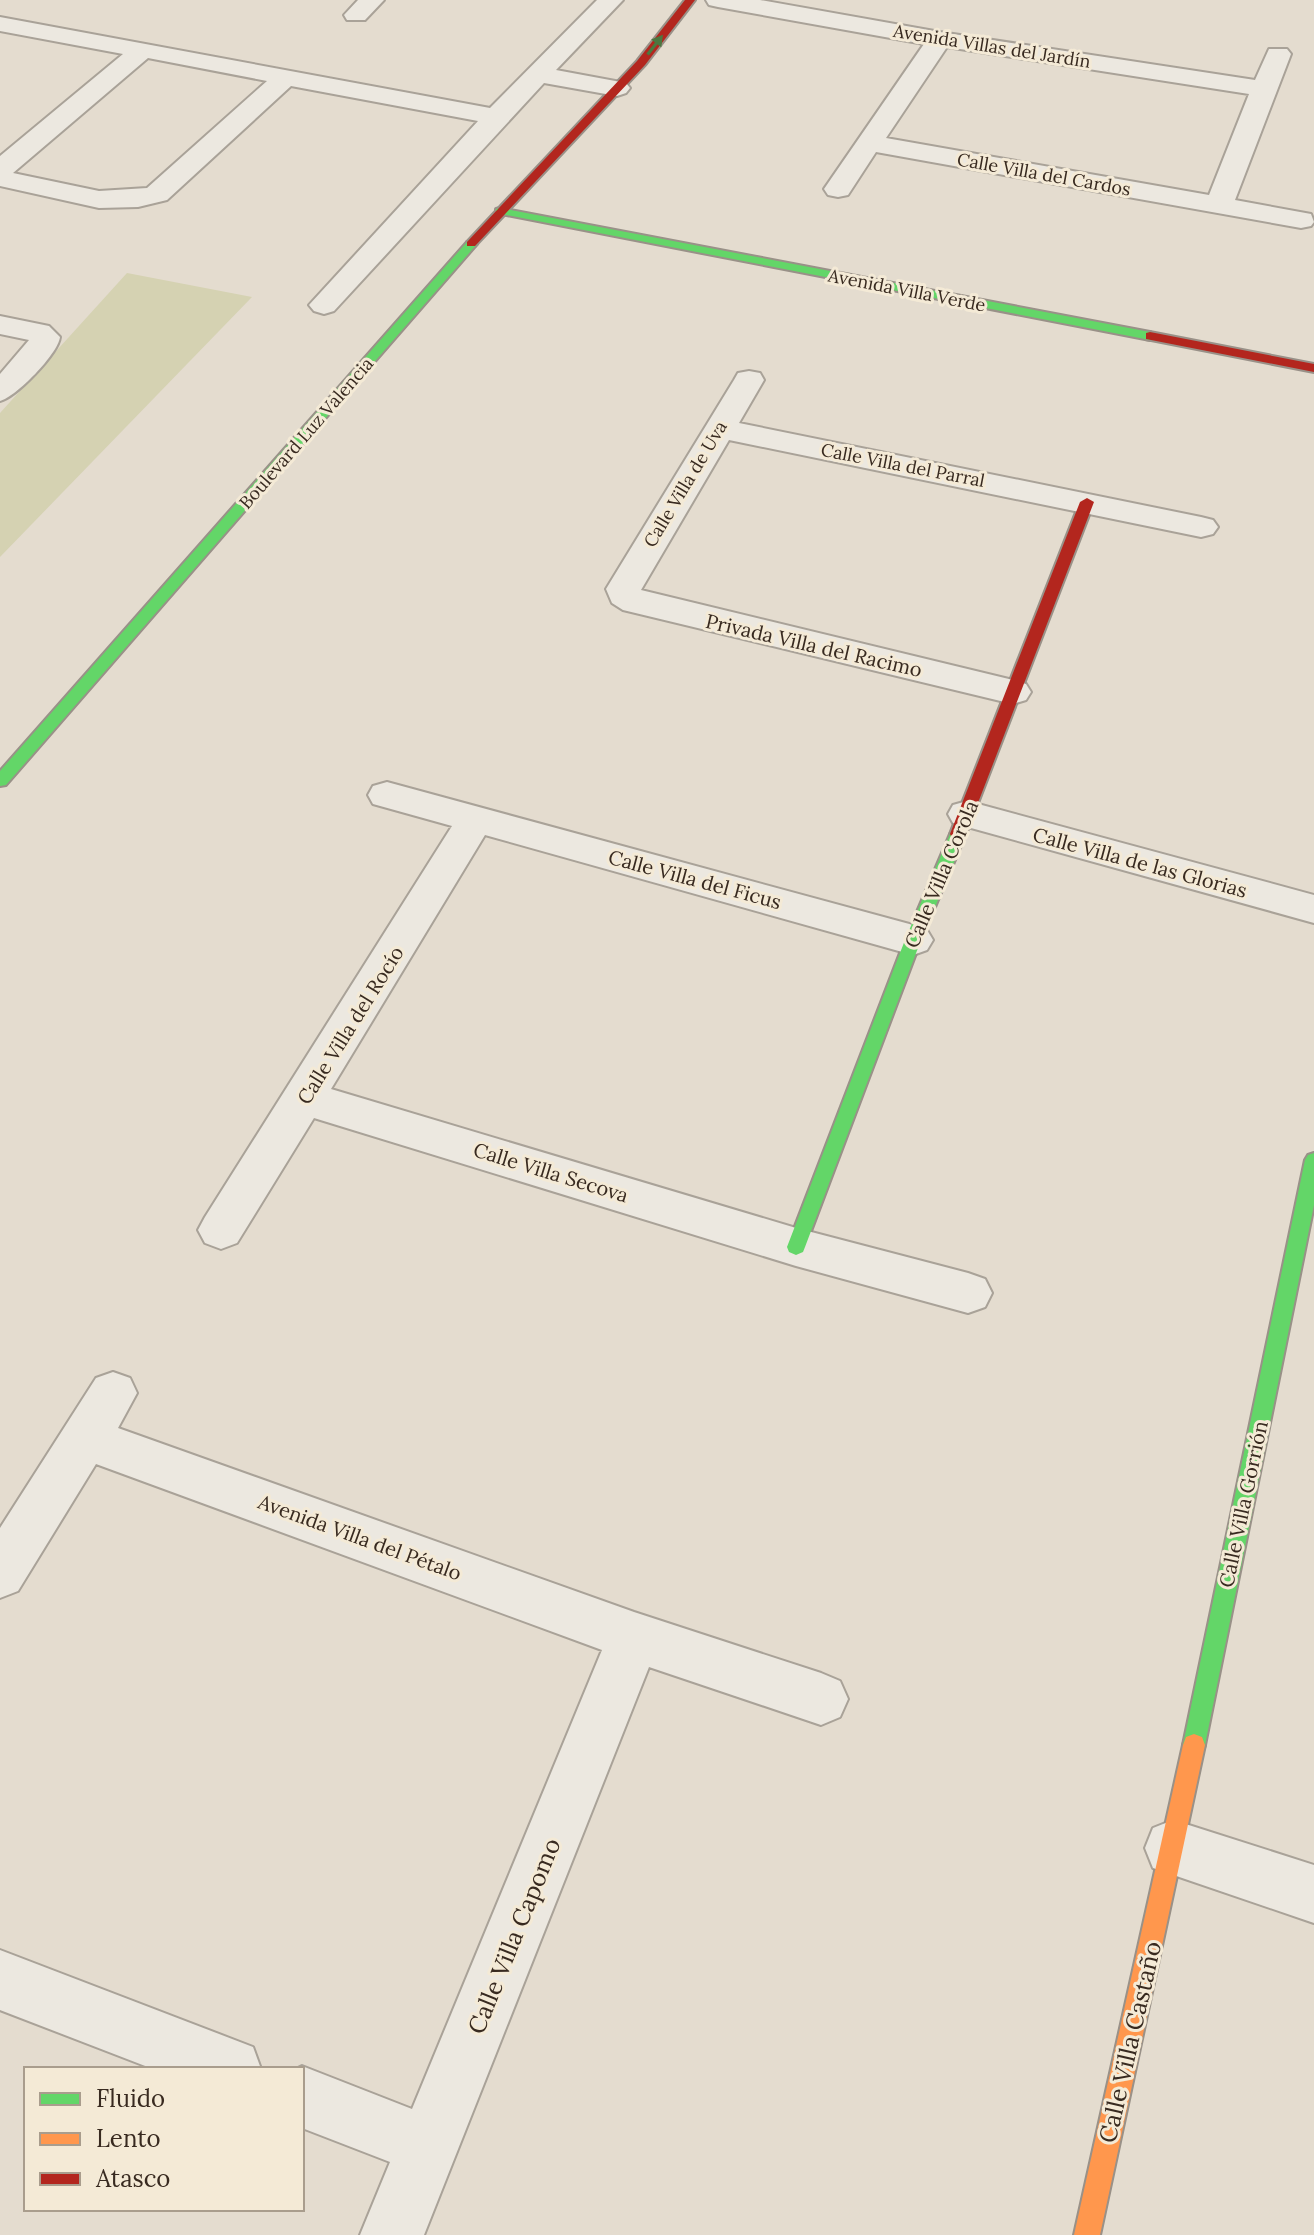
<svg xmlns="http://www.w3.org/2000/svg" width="1314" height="2235" font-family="Lora,serif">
<rect width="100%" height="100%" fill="#e4dccf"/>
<path fill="#d5d2b2" d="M127,273l125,24 -252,260v-144z"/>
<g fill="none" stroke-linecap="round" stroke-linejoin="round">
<g stroke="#a9a298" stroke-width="4">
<path id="street" d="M358,0h26l-19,20h-18l-3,-5z
M597,0h26l-67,70 70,13 4,5 -4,5 -9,3 -73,-13 -210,228 -10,3 -10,-3 -5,-6 169,-184 -187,-35 -124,114 -29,7 -39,1 -99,-22v-30l123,-102 -123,-23v-14l490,91zM148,58l119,23 -120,107 -48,3 -86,-18z
M706,0h54l180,32 315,48 14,-31h18l4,5 -56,146 76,14 3,8 -3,4 -10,2 -425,-76 -28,43 -10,2 -10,-2 -4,-6 100,-145 -206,-37 -9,-2zM947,47l302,47 -40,101 -323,-57z
M0,316l49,10 11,11c-2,17 -44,60 -60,64v-27l29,-34 -29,-6z
M749,371l11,2 4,7 -25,43 462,94 12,3 5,7 -5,7 -12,3 -472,-97 -88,150 372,90 13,4 5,8 -5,8 -13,4 -390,-94 -11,-7 -6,-14 128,-209 4,-7z
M387,782l526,143 14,5 6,10 -6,10 -14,5 -428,-120 -154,254 465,139 172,45 17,6 7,14 -7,14 -17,6 -172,-47 -482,-148 -77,125 -16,6 -16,-6 -7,-13 7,-13 247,-391 -79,-22 -5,-9 5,-9z
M967,801l347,94v28l-361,-100 -5,-9 5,-9z
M113,1372l17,6 7,15 -19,35 516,184 187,61 19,8 8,18 -8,18 -19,8 -172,-58 -225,568h-64l30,-73 -88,-34v-59h-6l6,-3 110,43 190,-459 -506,-186 -78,127 -18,7v-70l96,-150z
M1173,1820l141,45v58l-161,-55 -8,-20 8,-20z
M0,1950l253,97 8,22h-108l-153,-59z"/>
</g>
<g stroke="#999188" stroke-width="4">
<path id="fast" d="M500,208l650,124 6,4 -6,4 -654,-127v-4z
M467,242l10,2 -471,541 -6,1v-15z
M958,829l8,5 -45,106 -116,307 -2,5 -7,3 -7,-3 -2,-5 118,-307 45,-106z
M1314,1153v52l-109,540 -3,8 -8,3 -8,-3 -3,-8 122,-585 3,-5z"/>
</g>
<g stroke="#999188" stroke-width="4">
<path id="slow" d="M1194,1734l8,3 3,8 -105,490h-26l109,-490 3,-8z"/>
</g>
<g stroke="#999188" stroke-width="4">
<path id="jam" d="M685,0h10l-50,65 -170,181h-8v-4l170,-181z
M1150,332l164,32v8l-168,-33v-6z
M1087,498l7,4 -128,332 -8,5 -6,-1 -2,-4 130,-332z"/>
</g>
<use href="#street" fill="#ece8e0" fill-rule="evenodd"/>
<use href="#fast" fill="#63d668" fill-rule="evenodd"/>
<use href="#slow" fill="#ff974d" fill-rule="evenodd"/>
<use href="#jam" fill="#b3261e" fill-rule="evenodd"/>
</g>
<defs><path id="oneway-solid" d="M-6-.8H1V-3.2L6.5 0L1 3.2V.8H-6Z" transform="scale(2)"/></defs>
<use fill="#4b7740" href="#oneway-solid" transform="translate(655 45) rotate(-52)"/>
<g text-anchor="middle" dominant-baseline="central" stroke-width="6" stroke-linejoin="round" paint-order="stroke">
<g font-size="18" fill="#382a20" stroke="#f4ead6">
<text transform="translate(992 46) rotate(9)">Avenida Villas del Jardín</text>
<text transform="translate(1044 174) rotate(10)">Calle Villa del Cardos</text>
<text transform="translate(907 290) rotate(11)">Avenida Villa Verde</text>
<text transform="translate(306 433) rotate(-49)">Boulevard Luz Valencia</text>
<text transform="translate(903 465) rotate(11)">Calle Villa del Parral</text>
<text transform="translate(685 484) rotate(-59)">Calle Villa de Uva</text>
</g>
<g font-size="20" fill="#382a20" stroke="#f4ead6">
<text transform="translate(814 645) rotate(13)">Privada Villa del Racimo</text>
<text transform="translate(1140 862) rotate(15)">Calle Villa de las Glorias</text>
<text transform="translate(941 874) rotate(-67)">Calle Villa Corola</text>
<text transform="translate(695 879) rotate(15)">Calle Villa del Ficus</text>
<text transform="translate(350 1025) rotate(-58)">Calle Villa del Rocío</text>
<text transform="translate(551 1172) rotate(17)">Calle Villa Secova</text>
<text transform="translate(1243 1504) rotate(-78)">Calle Villa Gorrión</text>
<text transform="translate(360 1537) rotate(20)">Avenida Villa del Pétalo</text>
</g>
<g font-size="24" fill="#382a20" stroke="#f4ead6">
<text transform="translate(514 1936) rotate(-68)">Calle Villa Capomo</text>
<text transform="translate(1130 2042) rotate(-77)">Calle Villa Castaño</text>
</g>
</g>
<rect x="24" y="2067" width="280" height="144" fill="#f4ead6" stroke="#a99d8d" stroke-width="2"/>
<rect x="40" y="2093" width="40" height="12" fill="#63d668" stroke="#a99d8d" stroke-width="2"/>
<text x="96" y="2107" font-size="24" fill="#382a20">Fluido</text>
<rect x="40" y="2133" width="40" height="12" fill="#ff974d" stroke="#a99d8d" stroke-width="2"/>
<text x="96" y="2147" font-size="24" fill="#382a20">Lento</text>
<rect x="40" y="2173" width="40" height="12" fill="#b3261e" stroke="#a99d8d" stroke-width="2"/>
<text x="96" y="2187" font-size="24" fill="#382a20">Atasco</text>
</svg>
